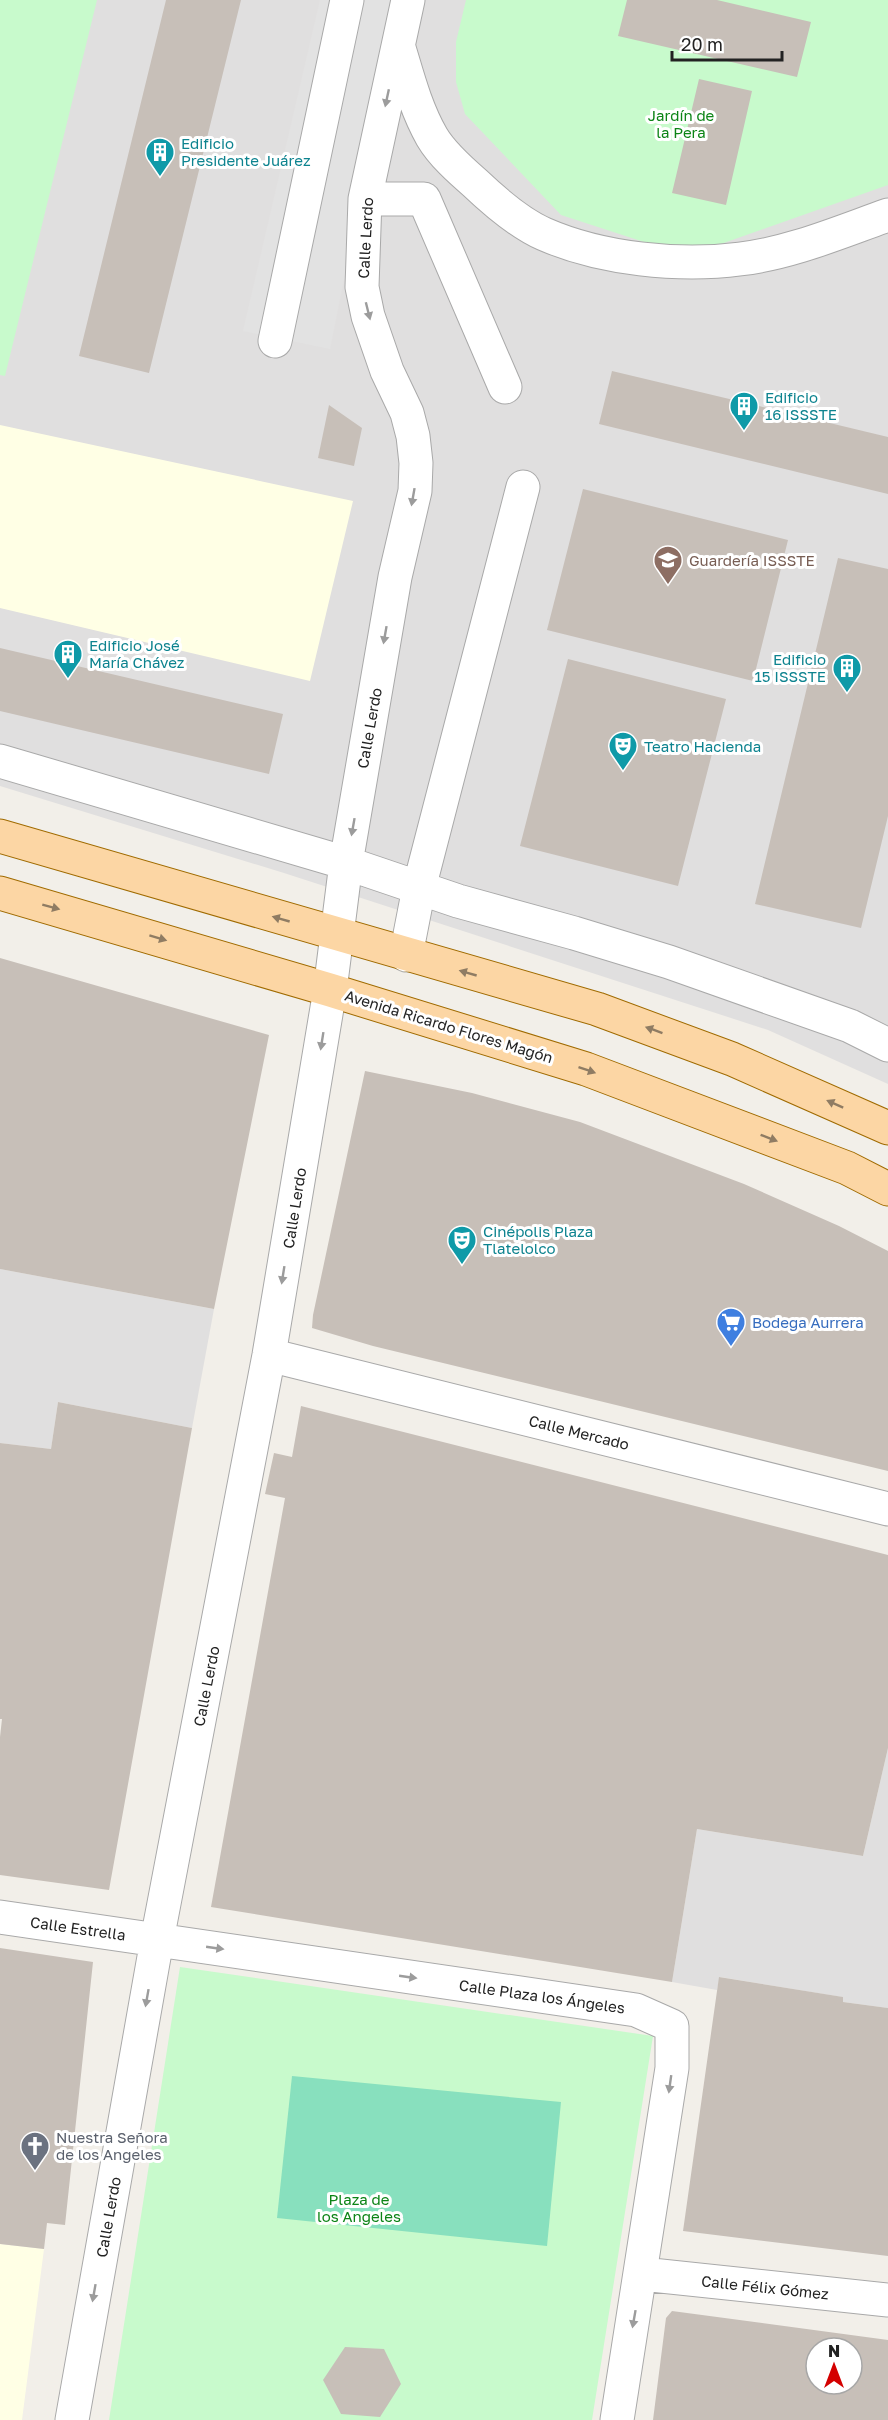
<svg xmlns="http://www.w3.org/2000/svg" width="888" height="2420" font-family="'Golos Text',sans-serif">
<rect width="100%" height="100%" fill="#f2efe9"/>
<path fill="#e0dfdf" d="M0,0h888v1084l-120,-54 -484,-157 -284,-87z
M0,1269l214,40 -22,119 -134,-26 -7,47 -51,-6z
M888,1748v260l-45,-6 -1,-5 -122,-20 -3,13 -45,-8 25,-153 166,27z"/>
<path fill="#ffffe5" d="M0,425l353,76 -43,180 -310,-73z
M0,2244l44,5 -22,171h-22z"/>
<path fill="#c8facc" d="M0,0h97l-92,376 -5,-1z
M466,0h422v185l-201,71 -126,-41 -96,-101 -9,-32v-40z
M180,1967l473,69 -61,384h-483z"/>
<path fill="#88e0be" d="M292,2076l269,26 -14,144 -270,-28z"/>
<path fill="#e2e2e2" d="M320,0h80l-70,349 -87,-18z"/>
<path fill="#c7bfb8" fill-rule="evenodd" d="M166,0h75l-92,373 -70,-17z
M627,0h90l94,22 -14,55 -179,-41z
M699,79l53,12 -26,114 -54,-12z
M612,371l276,66v57l-289,-70z
M329,405l33,23 -8,38 -36,-8z
M583,489l205,51 -35,141 -206,-51z
M838,558l50,11v247l-27,112 -106,-24z
M0,648l283,66 -14,60 -269,-63z
M568,659l158,40 -48,187 -158,-40z
M0,958l269,77 -55,274 -214,-40z
M365,1071l107,22 108,29 164,62 95,42 49,25v220l-515,-125 -61,-18 1,-13z
M58,1402l134,26 -83,462 -109,-15v-138l2,-18h-2v-276l51,6z
M301,1406l587,149v193l-25,108 -166,-27 -25,153 -461,-75 74,-409 -20,-4 9,-41 18,4z
M0,1948l93,14 -28,263 -18,-2 -3,26 -44,-5z
M719,1977l124,20v5l45,6v248l-205,-25z
M672,2311l216,29v80h-235l13,-102zM816,2348h36v36h-36z
M345,2347l39,2 17,35 -21,33 -39,-3 -18,-34z"/>
<g fill="none" stroke-linecap="round" stroke-linejoin="round">
<g stroke="#a9a9a9" stroke-width="35">
<path id="minor" d="M399,48c9,30 17,61 33,89 10,17 28,33 43,46 20,19 44,40 69,51 57,25 135,33 196,25 51,-6 100,-27 148,-44
M365,199h59l81,188
M275,341l72,-341
M0,761l346,102 112,38 116,32 95,29 181,64 38,19
M406,955l13,-67 104,-401
M269,1355l619,154
M0,1917l636,93 36,16v42l-55,352
M642,2274l246,26
M72,2420l85,-480 112,-585 61,-365 16,-127 49,-286 20,-86 1,-28 -3,-27 -6,-23 -20,-42 -19,-55 -6,-29 3,-88 43,-199"/>
</g>
<g stroke="#a06b00" stroke-width="35">
<path id="major" d="M0,836l597,173 135,50 156,69
M0,893l330,97 256,79 261,99 41,21"/>
</g>
<use href="#minor" stroke="#fff" stroke-width="33"/>
<use href="#major" stroke="#fcd6a4" stroke-width="33"/>
</g>
<defs><path id="oneway-solid" d="M-6-.8H1V-3.2L6.5 0L1 3.2V.8H-6Z" transform="scale(1.5)"/></defs>
<g fill="#9c9c9c">
<use href="#oneway-solid" transform="translate(387 98) rotate(102)"/>
<use href="#oneway-solid" transform="translate(368 311) rotate(76)"/>
<use href="#oneway-solid" transform="translate(413 497) rotate(100)"/>
<use href="#oneway-solid" transform="translate(385 635) rotate(100)"/>
<use href="#oneway-solid" transform="translate(353 827) rotate(100)"/>
<use href="#oneway-solid" transform="translate(322 1041) rotate(99)"/>
<use href="#oneway-solid" transform="translate(283 1275) rotate(99)"/>
<use href="#oneway-solid" transform="translate(215 1948) rotate(8)"/>
<use href="#oneway-solid" transform="translate(408 1977) rotate(8)"/>
<use href="#oneway-solid" transform="translate(147 1998) rotate(100)"/>
<use href="#oneway-solid" transform="translate(670 2084) rotate(98)"/>
<use href="#oneway-solid" transform="translate(94 2293) rotate(100)"/>
<use href="#oneway-solid" transform="translate(634 2319) rotate(100)"/>
</g>
<g fill="#8f7c63">
<use href="#oneway-solid" transform="translate(51 907) rotate(15)"/>
<use href="#oneway-solid" transform="translate(281 919) rotate(-164)"/>
<use href="#oneway-solid" transform="translate(158 938) rotate(17)"/>
<use href="#oneway-solid" transform="translate(468 973) rotate(-164)"/>
<use href="#oneway-solid" transform="translate(654 1030) rotate(-160)"/>
<use href="#oneway-solid" transform="translate(587 1070) rotate(19)"/>
<use href="#oneway-solid" transform="translate(835 1104) rotate(-156)"/>
<use href="#oneway-solid" transform="translate(769 1138) rotate(21)"/>
</g>
<defs>
<g id="building-pin" transform="scale(1.5)"><path d="M0 17L-7.5 6A9.5 9.5 0 1 1 7.5 6Z" fill="#0f9aa8" stroke="#fff"/><path d="M-4-6H4V6H1V3H-1V6H-4ZM-2.5-4.3h1.7v1.8h-1.7ZM.8-4.3h1.7v1.8H.8ZM-2.5-1h1.7V.8h-1.7ZM.8-1h1.7V.8H.8Z" fill="#fff"/></g>
<g id="school-pin" transform="scale(1.5)"><path d="M0 17L-7.5 6A9.5 9.5 0 1 1 7.5 6Z" fill="#8d6e63" stroke="#fff"/><path d="M0-5L7-2L0 1L-7-2ZM-4 1L0 2.5L4 1V4Q0 6-4 4Z" fill="#fff"/></g>
<g id="theatre-pin" transform="scale(1.5)"><path d="M0 17L-7.5 6A9.5 9.5 0 1 1 7.5 6Z" fill="#0f9aa8" stroke="#fff"/><path d="M-5-5.5Q0-4 5-5.5V0Q5 5 0 6Q-5 5-5 0ZM-3.3-2.5H-1v1.5H-3.3ZM1-2.5H3.3v1.5H1ZM-2.8 1Q0 5.5 2.8 1Z" fill="#fff"/></g>
<g id="supermarket-pin" transform="scale(1.5)"><path d="M0 17L-7.5 6A9.5 9.5 0 1 1 7.5 6Z" fill="#3f7fe0" stroke="#fff"/><path d="M-6-5.5h2.5l.6 2H6L4.5 2H-2.5L-4.4-4H-6ZM-1.5 3.2a1.3 1.3 0 1 0 .1 0ZM3 3.2a1.3 1.3 0 1 0 .1 0Z" fill="#fff"/></g>
<g id="church-pin" transform="scale(1.5)"><path d="M0 17L-7.5 6A9.5 9.5 0 1 1 7.5 6Z" fill="#6b7280" stroke="#fff"/><path d="M-1.2-6h2.4v3.5h3.3v2.4h-3.3V6h-2.4V-.1h-3.3v-2.4h3.3Z" fill="#fff"/></g>
</defs>
<g fill-rule="evenodd">
<use href="#building-pin" x="160" y="152"/>
<use href="#building-pin" x="744" y="406"/>
<use href="#school-pin" x="668" y="560"/>
<use href="#building-pin" x="68" y="654"/>
<use href="#building-pin" x="847" y="668"/>
<use href="#theatre-pin" x="623" y="746"/>
<use href="#theatre-pin" x="462" y="1240"/>
<use href="#supermarket-pin" x="731" y="1322"/>
<use href="#church-pin" x="35" y="2146"/>
</g>
<g text-anchor="middle" dominant-baseline="central" stroke-width="6" stroke-linejoin="round" paint-order="stroke">
<g font-size="15" fill="#0c8416" stroke="#fff">
<text x="681" y="115">Jardín de<tspan x="681" dy="17">la Pera</tspan></text>
<text x="359" y="2199">Plaza de<tspan x="359" dy="17">los Angeles</tspan></text>
</g>
<g font-size="15" fill="#0d838f" stroke="#fff" text-anchor="start">
<text x="181" y="143">Edificio<tspan x="181" dy="17">Presidente Juárez</tspan></text>
<text x="765" y="397">Edificio<tspan x="765" dy="17">16 ISSSTE</tspan></text>
<text x="89" y="645">Edificio José<tspan x="89" dy="17">María Chávez</tspan></text>
<text x="826" y="659" text-anchor="end">Edificio<tspan x="826" dy="17">15 ISSSTE</tspan></text>
<text x="644" y="746">Teatro Hacienda</text>
<text x="483" y="1231">Cinépolis Plaza<tspan x="483" dy="17">Tlatelolco</tspan></text>
</g>
<g font-size="15" fill="#222" stroke="#fff">
<text transform="translate(365 238) rotate(-87)">Calle Lerdo</text>
<text transform="translate(369 728) rotate(-80)">Calle Lerdo</text>
<text transform="translate(449 1026) rotate(17)">Avenida Ricardo Flores Magón</text>
<text transform="translate(294 1208) rotate(-81)">Calle Lerdo</text>
<text transform="translate(579 1432) rotate(14)">Calle Mercado</text>
<text transform="translate(206 1686) rotate(-79)">Calle Lerdo</text>
<text transform="translate(78 1928) rotate(8)">Calle Estrella</text>
<text transform="translate(542 1996) rotate(8)">Calle Plaza los Ángeles</text>
<text transform="translate(108 2217) rotate(-80)">Calle Lerdo</text>
<text transform="translate(765 2287) rotate(6)">Calle Félix Gómez</text>
</g>
<g font-size="15" fill="#785e54" stroke="#fff" text-anchor="start">
<text x="689" y="560">Guardería ISSSTE</text>
</g>
<g font-size="15" fill="#366cbe" stroke="#fff" text-anchor="start">
<text x="752" y="1322">Bodega Aurrera</text>
</g>
<g font-size="15" fill="#5b616d" stroke="#fff" text-anchor="start">
<text x="56" y="2137">Nuestra Señora<tspan x="56" dy="17">de los Angeles</tspan></text>
</g>
</g>
<g transform="translate(834 2366)"><circle r="28" fill="#ffffff" stroke="#a7a7a7" stroke-width="1.5"/>
<path d="M0-4.5L10 22L0 15L-10 22Z" fill="#d40000"/>
<text y="-9" font-size="16" font-weight="bold" text-anchor="middle" fill="#222222">N</text>
</g>
<path d="M672 51v9h110v-9" fill="none" stroke="#222222" stroke-width="3"/>
<text x="681" y="51" font-size="18" fill="#222222" stroke="#ffffff" stroke-width="4.5" paint-order="stroke">20 m</text>
</svg>
